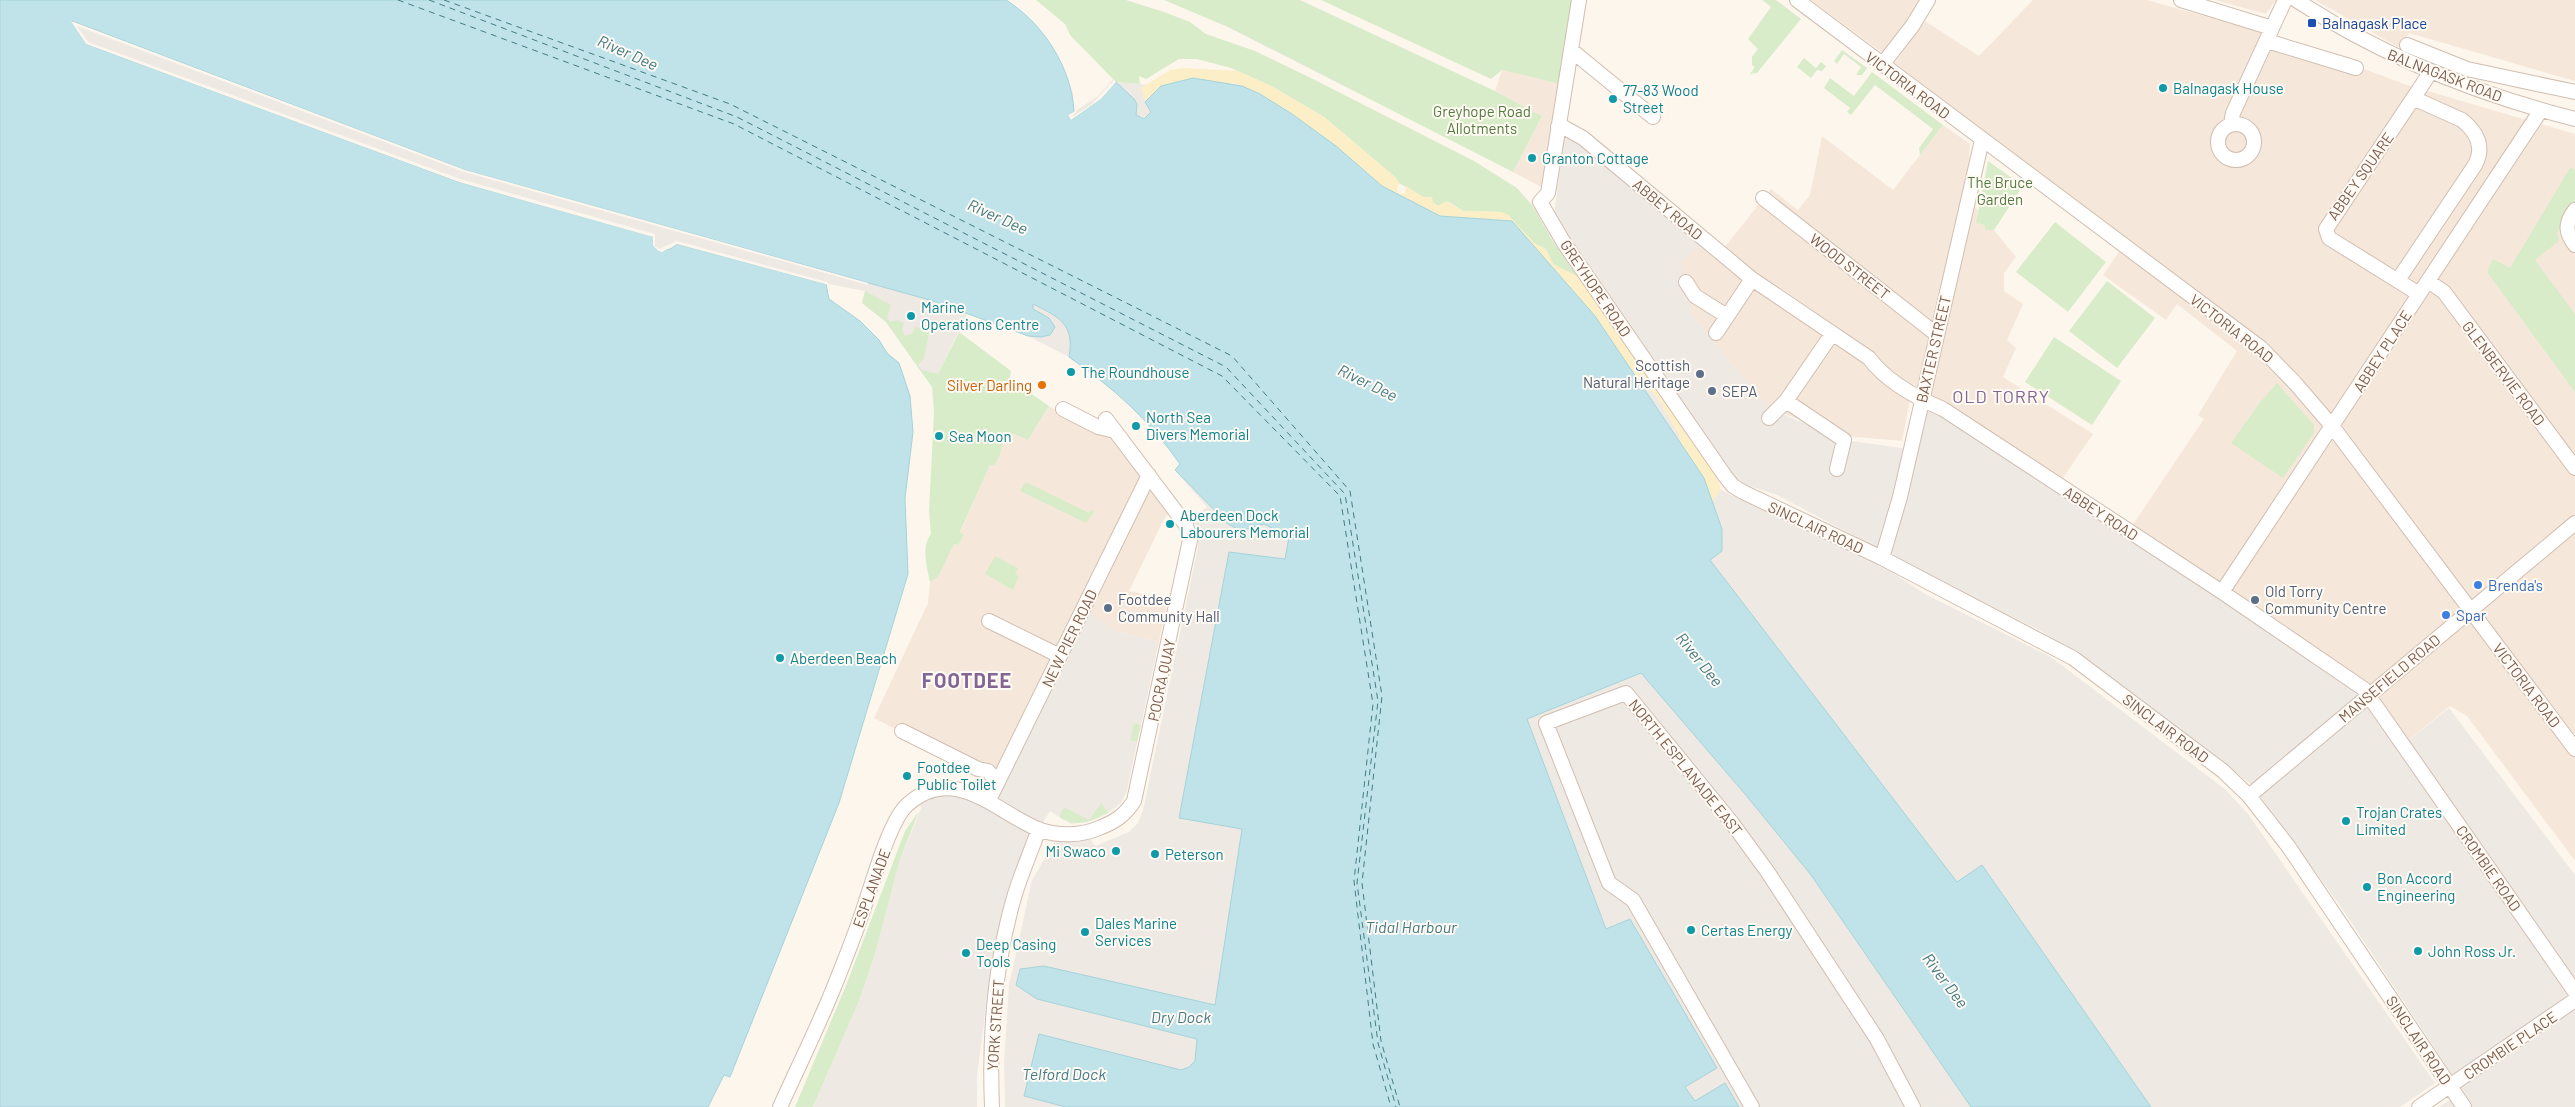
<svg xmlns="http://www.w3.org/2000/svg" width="2575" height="1107" font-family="Barlow,sans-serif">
<rect width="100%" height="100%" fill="#fdf6ec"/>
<path fill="#f5e8da" d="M1811,0h109l-4,9 -33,44z
M2033,0h114l131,37 129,48 168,49v727l-108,-145 -17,-10 -45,37 -273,-217 72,-107 -6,-4 39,-64 -60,-47 -11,16 -63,-45 24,-35 -232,-177 30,-42 54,35z
M2215,0h61l-10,14z
M2315,0h260v81l-166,-48 -9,15z
M1502,70l58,14 -17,104 -30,-16 29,-56 -47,-25z
M1943,125l27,19 -4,52 50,61 -12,16v18l19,13 -16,36 9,8 -13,29 90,57 -30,44 -150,-94 -11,57 -57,-5 -77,-28 -76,-93 -13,-54 26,-19 19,6 47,-59 27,21 12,-15 12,-59 71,54z
M1049,406l34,21 32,4 58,77 -9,11 -35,72 39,8 -9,43 -42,-10 -34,-23 -86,173 -123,-64 54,-115 2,-21 8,-6 16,-32 4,1 2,-12 30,-68h5l5,-10 3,-15 9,-6 16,6z"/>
<path fill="#efe9e4" d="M1006,0l27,22 15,19 15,26 10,26 1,19 24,-16 15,-17 3,3 45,4 214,95 66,35 113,27 149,212 13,21 5,14 169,81 37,24 124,62 175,133 22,24 187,269 -35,24h-1395l-1,-44 5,-78 23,-105 23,-39 36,-1 4,6 34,-14 9,-9 5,-13 55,-263v-18l-6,-10 15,-12 -32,-37 5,-5 -15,-22 -38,-41 -58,-45 -41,-21 -61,-23 -35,74 -46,-65 -24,-19 3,-12 -203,-39 -7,-3 -2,-12 -194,-55 -373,-138 -15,-23z
M1564,135l11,3 130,104 -25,20 12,53 76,93 76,32 65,9 12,-49 449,295 34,49 45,-36 126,167v232h-136l24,-16 -122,-184 -90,-123 -159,-119 -49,-33 -147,-74 -119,-63 -36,-12 -21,-21 -166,-245z
M1083,608l34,24 42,10 -18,83 -7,-1 -4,16 7,2 -10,49 -6,12 -13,10 -17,8 -20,3 -21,-13 -11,18 -34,87 -15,60 -13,100v31h-164l46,-106 16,-47 25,-95 21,-50 -2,-13 13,-6 57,10z"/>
<path fill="#d8ecc9" d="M1036,0h90l38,12 26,10 16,12 49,17 56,27 163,83 43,27 15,17 22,38 23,33 -24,-12 -7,-15 -12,-6 -26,-28 -7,-3 -38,-1 -14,-9 -11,4 -39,-23 -4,-6 -71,-60 -51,-30 -42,-19 -34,-9h-18l-33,20 -7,-3 1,8 -24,-2 -46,-47 -5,-11z
M1164,0h136l195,91 47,25 -29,56 -285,-145z
M1321,0h252l-13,84 -58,-14 -11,9z
M1762,0h14l25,19 -44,54 -7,1 5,-7 -3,-2v-8l6,-8 -10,-10 23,-32z
M1842,50l25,18 -5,7h-6l5,-8 -17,-13 -7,10 -3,-3z
M1804,58l12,10 5,-6 5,4 -4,5 -5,-1 -6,8 -14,-11z
M1872,72l71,53 -23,30 -1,-7 14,-19 -58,-44 -24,30 -4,-3 3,-4 -26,-20 6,-10 24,18z
M1988,161l35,25 -29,44h-9v-5l-9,-2z
M2570,168l5,1v32l-15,20 2,8 -5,3 2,9 -24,19 40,54v78l-88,-120 6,-13 17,9z
M2055,222l51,40 -38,50 -52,-40z
M2107,281l48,37 -38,50 -48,-37z
M865,291l26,14 -4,12 3,5 7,-2 7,3 -2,7 3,6 7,-2 3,-8 14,8 -5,24 -6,7 4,5 16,4 21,-42 52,39 -1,8 39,27 -21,34 -15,-6 -10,6 -3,15 -5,10h-5l-30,67 4,3 -6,10 -4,-1 -16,33 -8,5c-3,-14 -9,-36 1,-48l-2,-23 5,-98 -2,-26 -46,-65 -24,-19z
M2054,337l67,44 -29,44 -67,-43z
M2277,383l37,42v8l-31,45 -52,-35 27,-38z
M1028,483l61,30 2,-3 4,1 -9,12 -66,-32 4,-7z
M995,556l23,12 -3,6 4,2 -6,14 -28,-16z
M1134,723l7,2 -4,17 -7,-2z
M1101,803l7,10c-20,9 -30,15 -49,4l5,-10 25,13z
M919,811l-19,48 -25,95 -16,47 -46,106h-18l52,-124 58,-152z"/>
<path fill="#fcefc7" d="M1184,68l54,3 35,16 51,30 71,60 4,6 -2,7 2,4 6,-1 1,-7 17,11h9l1,5 5,4 8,-5 17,10 38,1 7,3 26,28 12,6 7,15 24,12 120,170 19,30 5,14 -9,11 10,28 -9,-1 -32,-79 -2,-14 -21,-36 -38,-42 -203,-143 -166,-124 -18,-7 -66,17 -22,2 -4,-14 29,-18z"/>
<path fill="#bfe3e8" stroke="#a5d3da" d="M0,0h1006c37,23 66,68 68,112l-6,3 3,5 30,-21 15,-17 18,17 3,5 -1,11 8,4 7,-7 -6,-10 16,-16 32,-8 49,8 18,8 32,20 44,32 46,40 58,30 72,5 83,95 109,162 18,51v22l-12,9 247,322 25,-17 169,242h-180l-160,-232 -66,-81 -104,-121 -114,46 79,210 24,-10 87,149 -32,19 10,14 30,-18 14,24h-673l-42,-11 15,-62 142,36 8,-3 6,-6 2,-22 -160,-40 -21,-14 4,-16 24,-3 171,39 27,-176 -63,-11 50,-266 56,7 4,-22 -25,-13 -23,7 -13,-7 -53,-54 5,-6c-30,-43 -67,-77 -111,-107 6,-33 -10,-40 -36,-53v5l16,9 6,9 -5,8 -9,2 -13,-1 -95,-35 -468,-131 -393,-149 14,23 373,138 195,55 -1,4 5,10 13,-2 6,-5 149,40 3,15 31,22 19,19 8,13 12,10 11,33 3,36 -8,66 3,76 -69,229 -109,274 -6,-2 -16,32h-708z"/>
<path fill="#fdf6ec" d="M71,21l394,149 403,113v2l-404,-113 -387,-146 11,16 372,137 195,55v11l4,4 18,-8 150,41 2,3 -152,-41 -15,8 -4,-1 -5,-6v-8l-194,-55 -373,-138z
M1114,80l2,2 -15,17 -30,21 -3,-5 9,-5 -5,7 19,-12z"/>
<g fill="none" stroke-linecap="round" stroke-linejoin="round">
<path stroke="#437c86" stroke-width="1" stroke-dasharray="6 5" stroke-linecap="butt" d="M398,0l336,124 488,252 118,120 33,208 -19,177 19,163 18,63
M429,0l308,117 489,250 119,127 33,207 -21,182 21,160 18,64
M444,0l286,104 502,252 118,135 32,205 -20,187 19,158 19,66"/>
<g stroke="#d1beb0" stroke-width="16">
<path id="minor" d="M1579,0l-31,193 -8,9 24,41 161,233 8,10 10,6 139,66 191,100 150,113 26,25 39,50 176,261
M1797,0l464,348 34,35 37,43 243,323
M2181,0l91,28
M2296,0c86,56 180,94 279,119
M2267,41l89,27
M2407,45l60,24 108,23
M1571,50l82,67
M1882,65l31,-40 15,-25
M2231,124l2,-11 52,-113
M2218 142a18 18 0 1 1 36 0a18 18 0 1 1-36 0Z
M1558,127l7,1 18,10 169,141 117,79c17,23 48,40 74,51l279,183 142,97 211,303
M1763,198l173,136
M2575,210c-10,13 -10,22 0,35
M2398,280l77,-115c10,-18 2,-33 -13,-45l-49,-22
M2428,281l16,11 131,176
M1686,282l9,14 32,20
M2419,294l-90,-56 -3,-9 104,-156
M1716,333l36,-54
M1832,334l-46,67 58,39 -7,29
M1063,409l35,18 17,4
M1769,418l17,-17
M1882,558l18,-61 82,-357
M2222,592l319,-482
M989,621l71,35
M902,731l76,38 10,2 9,11
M2249,796l326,-273
M989,800l160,-325
M780,1107c18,-40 38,-80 54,-120 12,-30 24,-59 33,-89 8,-23 23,-77 40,-93 47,-43 90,8 133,25 19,6 41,6 59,-2 16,-6 26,-13 35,-27l56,-261 -4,-15 -80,-106
M992,1107c-3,-70 3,-145 23,-213 7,-22 16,-43 24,-65
M1752,1107l-119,-207 -24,-17 -63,-160 80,-30 106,130 35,48 110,168 36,68
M2419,1107l156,-107"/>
</g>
<use href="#minor" stroke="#fff" stroke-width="14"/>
</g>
<rect fill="#1a4fb4" stroke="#fffaf3" stroke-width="2" x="2307" y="18" width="10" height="10" rx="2.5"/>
<g fill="#0f9aa8" stroke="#fffaf3" stroke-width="2">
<circle cx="2163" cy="88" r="5"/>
<circle cx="1613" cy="99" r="5"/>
<circle cx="1532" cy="158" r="5"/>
<circle cx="911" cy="316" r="5"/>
<circle cx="1071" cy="372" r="5"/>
<circle cx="1136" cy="426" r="5"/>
<circle cx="939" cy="436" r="5"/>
<circle cx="1170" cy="524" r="5"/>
<circle cx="780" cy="658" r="5"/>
<circle cx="907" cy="776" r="5"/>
<circle cx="2346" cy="821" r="5"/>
<circle cx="1116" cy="851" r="5"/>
<circle cx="1155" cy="854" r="5"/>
<circle cx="2367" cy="887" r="5"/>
<circle cx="1691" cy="930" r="5"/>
<circle cx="1085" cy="932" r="5"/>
<circle cx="2418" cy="951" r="5"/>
<circle cx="966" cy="953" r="5"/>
</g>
<g fill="#5c6f8a" stroke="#fffaf3" stroke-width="2">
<circle cx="1700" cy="374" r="5"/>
<circle cx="1712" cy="391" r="5"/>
<circle cx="2255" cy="600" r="5"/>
<circle cx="1108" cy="608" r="5"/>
</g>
<circle fill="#e8710a" stroke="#fffaf3" stroke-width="2" cx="1042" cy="385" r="5"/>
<g fill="#3f7fe0" stroke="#fffaf3" stroke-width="2">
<circle cx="2478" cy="585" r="5"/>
<circle cx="2446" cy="615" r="5"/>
</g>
<g text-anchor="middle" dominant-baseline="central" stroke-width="4" stroke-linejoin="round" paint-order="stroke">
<g font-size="15" fill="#164399" stroke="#fffaf3" text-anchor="start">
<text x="2322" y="23">Balnagask Place</text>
</g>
<g font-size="15" fill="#7a5c4d" stroke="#fffaf3">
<text transform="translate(2445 75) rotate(21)">BALNAGASK ROAD</text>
<text transform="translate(1908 85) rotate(37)">VICTORIA ROAD</text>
<text transform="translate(2360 176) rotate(-55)">ABBEY SQUARE</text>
<text transform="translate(1668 209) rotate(40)">ABBEY ROAD</text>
<text transform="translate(1850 266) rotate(38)">WOOD STREET</text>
<text transform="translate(1596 288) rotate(56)">GREYHOPE ROAD</text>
<text transform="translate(2232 328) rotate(38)">VICTORIA ROAD</text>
<text transform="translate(1933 349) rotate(-77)">BAXTER STREET</text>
<text transform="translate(2382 351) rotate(-57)">ABBEY PLACE</text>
<text transform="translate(2504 373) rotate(53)">GLENBERVIE ROAD</text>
<text transform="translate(2101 513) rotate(33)">ABBEY ROAD</text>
<text transform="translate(1816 527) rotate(25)">SINCLAIR ROAD</text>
<text transform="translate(1069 638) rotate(-64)">NEW PIER ROAD</text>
<text transform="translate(2389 678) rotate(-40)">MANSEFIELD ROAD</text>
<text transform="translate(1161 680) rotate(-78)">POCRA QUAY</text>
<text transform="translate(2527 685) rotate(53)">VICTORIA ROAD</text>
<text transform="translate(2166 728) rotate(37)">SINCLAIR ROAD</text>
<text transform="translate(1686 767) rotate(51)">NORTH ESPLANADE EAST</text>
<text transform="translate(2489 868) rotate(55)">CROMBIE ROAD</text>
<text transform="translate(871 888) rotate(-70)">ESPLANADE</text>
<text transform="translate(995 1025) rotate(-86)">YORK STREET</text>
<text transform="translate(2419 1040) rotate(56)">SINCLAIR ROAD</text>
<text transform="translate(2510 1045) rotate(-34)">CROMBIE PLACE</text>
</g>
<g font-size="15" fill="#0d838f" stroke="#fffaf3" text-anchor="start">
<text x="2173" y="88">Balnagask House</text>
<text x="1623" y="90">77-83 Wood<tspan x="1623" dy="17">Street</tspan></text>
<text x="1542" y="158">Granton Cottage</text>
<text x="921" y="307">Marine<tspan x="921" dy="17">Operations Centre</tspan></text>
<text x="1081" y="372">The Roundhouse</text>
<text x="1146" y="417">North Sea<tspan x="1146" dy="17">Divers Memorial</tspan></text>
<text x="949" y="436">Sea Moon</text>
<text x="1180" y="515">Aberdeen Dock<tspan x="1180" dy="17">Labourers Memorial</tspan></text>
<text x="790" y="658">Aberdeen Beach</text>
<text x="917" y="767">Footdee<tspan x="917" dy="17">Public Toilet</tspan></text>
<text x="2356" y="812">Trojan Crates<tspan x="2356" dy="17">Limited</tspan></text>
<text x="1106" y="851" text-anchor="end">Mi Swaco</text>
<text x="1165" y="854">Peterson</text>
<text x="2377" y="878">Bon Accord<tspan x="2377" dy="17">Engineering</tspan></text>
<text x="1095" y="923">Dales Marine<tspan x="1095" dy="17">Services</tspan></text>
<text x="1701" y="930">Certas Energy</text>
<text x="976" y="944">Deep Casing<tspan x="976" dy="17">Tools</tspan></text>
<text x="2428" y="951">John Ross Jr.</text>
</g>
<g font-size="15" fill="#537a41" stroke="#fffaf3">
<text x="1482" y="111">Greyhope Road<tspan x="1482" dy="17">Allotments</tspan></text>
<text x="2000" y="182">The Bruce<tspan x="2000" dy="17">Garden</tspan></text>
</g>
<g font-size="15" fill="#4e5e75" stroke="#fffaf3" text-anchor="start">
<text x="1690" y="365" text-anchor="end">Scottish<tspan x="1690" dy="17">Natural Heritage</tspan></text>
<text x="1722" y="391">SEPA</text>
<text x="2265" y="591">Old Torry<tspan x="2265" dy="17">Community Centre</tspan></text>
<text x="1118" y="599">Footdee<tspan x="1118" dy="17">Community Hall</tspan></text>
</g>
<g font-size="15" fill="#c56008" stroke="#fffaf3" text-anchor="end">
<text x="1032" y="385">Silver Darling</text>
</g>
<g font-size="15" fill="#366cbe" stroke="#fffaf3" text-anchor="start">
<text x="2488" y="585">Brenda's</text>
<text x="2456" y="615">Spar</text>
</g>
<g font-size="16" font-style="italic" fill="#437c86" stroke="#fffaf3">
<text transform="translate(628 52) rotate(24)">River Dee</text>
<text transform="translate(998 216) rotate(24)">River Dee</text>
<text transform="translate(1368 382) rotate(26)">River Dee</text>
<text transform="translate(1700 659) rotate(51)">River Dee</text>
<text x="1411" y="926">Tidal Harbour</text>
<text transform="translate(1946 980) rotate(53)">River Dee</text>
<text x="1181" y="1016">Dry Dock</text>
<text x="1064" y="1073">Telford Dock</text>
</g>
<g font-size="18" letter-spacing="1" fill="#846695" stroke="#fffaf3">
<text x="2001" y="396">OLD TORRY</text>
</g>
<g font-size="20" font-weight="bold" letter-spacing="1" fill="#846695" stroke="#fffaf3">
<text x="967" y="680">FOOTDEE</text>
</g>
</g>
</svg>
